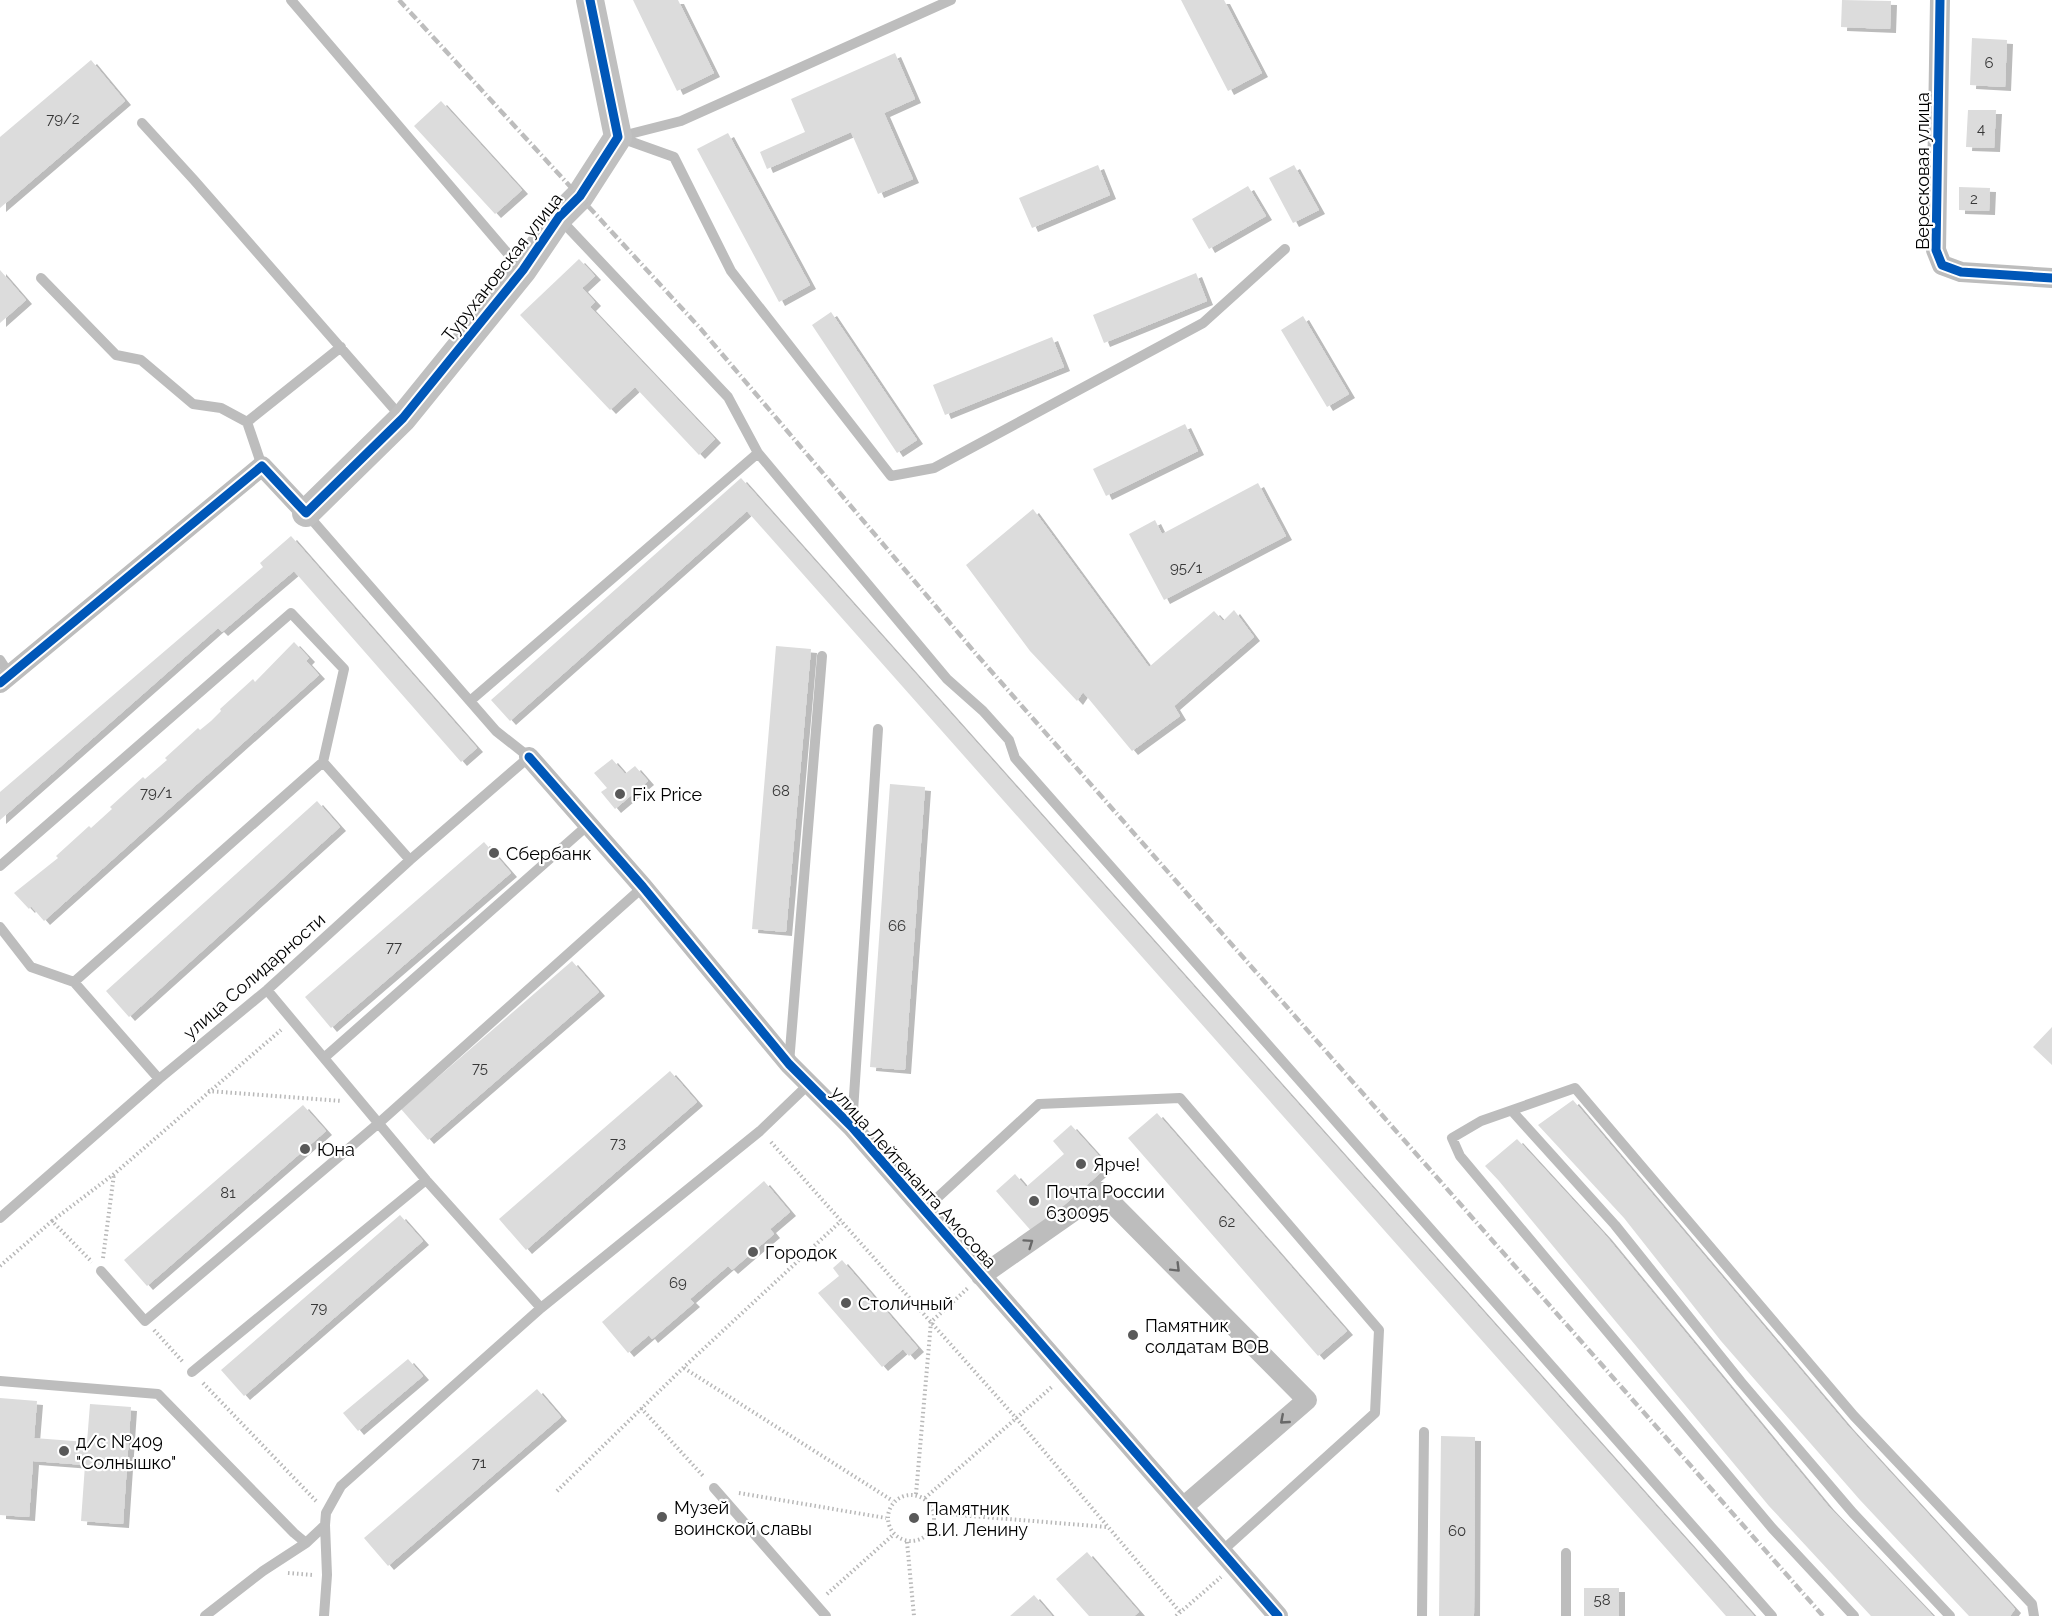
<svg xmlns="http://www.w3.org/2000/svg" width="2052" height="1616" font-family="Raleway,sans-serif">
<defs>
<filter id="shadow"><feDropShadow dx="6" dy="4" stdDeviation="0" flood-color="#0004"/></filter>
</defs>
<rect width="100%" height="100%" fill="#fff"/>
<path fill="#dcdcdc" filter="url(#shadow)" d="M633,0h45l36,73 -37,18z
M1181,0h43l38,73 -34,18z
M1842,0l49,1 -1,28 -49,-2z
M1972,38l35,2 -2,47 -35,-2z
M895,53l20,46 -31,14 29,66 -35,15 -27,-62 -84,37 -7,-17 45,-20 -14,-33z
M91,60l34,41 -125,107v-71z
M441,101l81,89 -27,24 -81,-88z
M1968,110h28l-2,38 -28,-1z
M728,133l82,152 -31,17 -82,-153z
M1098,165l12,30 -78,33 -13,-30z
M1294,165l25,45 -26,13 -24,-45z
M1248,186l18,30 -57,33 -17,-30z
M1959,187l31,1 -1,23 -30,-1z
M579,259l16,17 -13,12 13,14 -5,5 125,132 -16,16 -64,-68 -25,23 -90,-95z
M0,270l26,30 -26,23z
M1196,273l11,28 -103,42 -11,-28z
M831,312l86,128 -20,13 -85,-128z
M1303,316l46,78 -22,13 -46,-77z
M1052,337l12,30 -119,48 -12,-30z
M1185,424l13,27 -92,45 -13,-27z
M741,478l1013,1138h-28l-979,-1105 -237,210 -19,-21z
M1258,483l28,53 -122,64 -35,-66 26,-14 7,14z
M1033,509l116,158 65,-56 9,10 11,-11 20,27 -80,69 6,10 -48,35 -49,-59 -6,9 -47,-50 -64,-86z
M291,536l186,212 -16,14 -167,-191 -72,61 -4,-4 -218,192v-28l263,-225 -3,-4z
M294,642l15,16 -3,3 13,14 -275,246 -13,-15 -2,3 -15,-16 44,-35 -2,-2 33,-30 2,2 21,-19 -2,-2 33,-30 2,2 22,-19 -2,-2 33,-30 2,2 11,-9 10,-10 -1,-2 33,-30 2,3z
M776,646l35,3 -25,283 -34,-3z
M612,759l13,15 10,-8 13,15 -33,28 -14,-17 6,-4 -13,-15z
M890,784l35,3 -20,283 -35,-3z
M317,801l23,26 -211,190 -23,-26z
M484,842l27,31 -180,155 -26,-31z
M572,961l27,31 -171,148 -27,-31z
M2052,1027v38l-19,-18z
M670,1071l27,31 -171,148 -27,-31z
M1573,1100l274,325 168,184 -5,7h-41l-109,-116 -139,-159 -97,-123 -86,-93z
M303,1105l23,26 -179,155 -23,-26z
M1157,1113l190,218 -29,25 -190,-218z
M1071,1125l37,41 -75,67 -37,-42 19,-17 11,13 38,-33 -11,-13z
M1517,1139l89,97 222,270 105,110h-62l-102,-110 -270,-325 -14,-15z
M764,1181l26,31 -20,17 4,5 -42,36 -4,-4 -38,33 4,4 -42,36 -3,-4 -21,18 -26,-31z
M400,1215l23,26 -179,155 -23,-26z
M842,1260l76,88 -9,8 -6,-7 -21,18 -64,-74 21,-17 -6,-8z
M408,1359l15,17 -65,55 -15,-18z
M537,1389l24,28 -173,149 -24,-28z
M0,1398l37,3 -3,37 53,4 3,-38 41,3 -8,117 -42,-3 4,-56 -52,-4 -4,56 -29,-2z
M1441,1436l34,1 -1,179h-35z
M1087,1552l52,60 -5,4h-45l-33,-37z
M1584,1588h35v28h-35z
M1034,1595l18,21h-42z"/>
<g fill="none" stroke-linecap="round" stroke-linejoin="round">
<path stroke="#b8b8b8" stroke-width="4" stroke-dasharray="1.5 3" stroke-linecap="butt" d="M208,1091l134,10
M771,1142l245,276 164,194
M52,1221l62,-47 167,-144
M103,1258l11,-84
M0,1266l52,-45 40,41
M154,1330l29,32
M684,1368l209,133
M203,1383l113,118
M641,1408l63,69
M557,1491l127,-124 157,-146
M739,1493l147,25
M916,1494l15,-172 38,-35
M888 1518a23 23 0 1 1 46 0a23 23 0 1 1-46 0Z
M925,1498l128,-112
M934,1513l173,14
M907,1542l7,74
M288,1573l25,2
M827,1594l66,-59
M1176,1616l45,-39"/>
<path stroke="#bdbdbd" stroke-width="10" d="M291,0l230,269
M142,123l52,57 208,238
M618,137l56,20 57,114 160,205 43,-8 269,-145 82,-74
M618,137l63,-16 270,-121
M559,218l169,179 30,56
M41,278l75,77 25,5 52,44 28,4 26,14 15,44
M247,422l94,-75
M0,660l9,14
M470,701l288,-248 189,226 36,32 26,29 6,18 757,858
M0,866l291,-253 53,56 -21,93 87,98
M0,927l31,40 43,15 85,97
M74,982l249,-220
M267,990l159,190 115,128
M325,1057l263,-232
M789,1063l33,-407
M1512,1111l103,114 126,157 112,131 97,103
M852,1127l26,-398
M924,1210l115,-106 141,-6 199,232 -4,83 -153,138
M0,1218l159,-139 108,-89 143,-130 119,-103 -33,-26 -190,-218
M101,1271l44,50 235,-199 263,-235
M192,1372l234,-192
M0,1381l158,13 136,139 12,10
M714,1488l112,128
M1566,1553v63
M205,1616l58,-45 43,-28 19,-18
M324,1616l3,-41 -2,-50 1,-12 15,-27 200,-178 219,-177 49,-47
M1422,1616l2,-184
M1854,1616l-82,-88 -312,-372 -8,-18 29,-17 94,-33 279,328 178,188 2,12"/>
<path stroke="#bdbdbd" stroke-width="20" d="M1940,0l-4,250 6,15 19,7 91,6
M0,683l262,-217 44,47
M529,757l114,130 146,177 63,63 426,489
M981,1276l120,-84 206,208 -124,107"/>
<path stroke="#c0c0c0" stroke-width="28" d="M306,513l97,-95 120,-148 36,-53 21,-21 38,-59 -28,-137"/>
<path stroke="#bdbdbd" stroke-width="4.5" stroke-dasharray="9 3 1.5 3" stroke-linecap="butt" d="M399,0l301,328 277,327 846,961"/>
<g stroke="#fff" stroke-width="13">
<path id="cycleway" d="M1940,0l-4,250 6,15 19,7 91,6
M0,683l262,-217 44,47 97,-95 120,-148 36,-53 21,-21 38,-59 -28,-137
M529,757l114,130 146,177 63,63 426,489"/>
</g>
<use href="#cycleway" stroke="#0057b8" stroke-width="9"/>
</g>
<defs><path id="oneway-chevron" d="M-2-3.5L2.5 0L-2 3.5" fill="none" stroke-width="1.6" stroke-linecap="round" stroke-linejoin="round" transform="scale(1.5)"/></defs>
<g stroke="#686868">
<use href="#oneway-chevron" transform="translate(1029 1243) rotate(-35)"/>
<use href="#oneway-chevron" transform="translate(1176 1268) rotate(45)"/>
<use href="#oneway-chevron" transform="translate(1284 1420) rotate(139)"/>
</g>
<g fill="#595959" stroke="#fff" stroke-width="2">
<circle cx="620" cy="794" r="6"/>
<circle cx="494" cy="853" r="6"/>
<circle cx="305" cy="1149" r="6"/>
<circle cx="1081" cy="1164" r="6"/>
<circle cx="1034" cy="1201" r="6"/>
<circle cx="753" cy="1252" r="6"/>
<circle cx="846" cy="1303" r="6"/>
<circle cx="1133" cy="1335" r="6"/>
<circle cx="64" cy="1451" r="6"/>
<circle cx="662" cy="1517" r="6"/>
<circle cx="914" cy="1518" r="6"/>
</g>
<g text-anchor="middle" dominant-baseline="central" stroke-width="4.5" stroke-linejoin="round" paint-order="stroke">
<g font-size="15" fill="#373737">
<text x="1989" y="63">6</text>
<text x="63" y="119">79/2</text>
<text x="1981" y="129">4</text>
<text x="1974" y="199">2</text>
<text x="1186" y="568">95/1</text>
<text x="781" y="791">68</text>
<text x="156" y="793">79/1</text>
<text x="897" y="926">66</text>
<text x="394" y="947">77</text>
<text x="480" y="1068">75</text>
<text x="618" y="1143">73</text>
<text x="228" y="1193">81</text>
<text x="1227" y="1222">62</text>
<text x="678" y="1283">69</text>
<text x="319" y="1308">79</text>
<text x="479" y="1463">71</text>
<text x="1457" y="1531">60</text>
<text x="1602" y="1600">58</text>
</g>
<g font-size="18" fill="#000" stroke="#fff">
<text transform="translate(1922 171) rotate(-90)">Вересковая улица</text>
<text transform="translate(502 267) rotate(-52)">Турухановская улица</text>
<text transform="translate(254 976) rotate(-41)">улица Солидарности</text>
<text transform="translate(914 1177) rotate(48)">улица Лейтенанта Амосова</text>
</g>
<g font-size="18" fill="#000" stroke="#fff" text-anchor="start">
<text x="632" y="794">Fix Price</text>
<text x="506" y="853">Сбербанк</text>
<text x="317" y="1149">Юна</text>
<text x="1093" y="1164">Ярче!</text>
<text x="1046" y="1191">Почта России<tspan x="1046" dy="21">630095</tspan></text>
<text x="765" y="1252">Городок</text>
<text x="858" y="1303">Столичный</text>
<text x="1145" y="1325">Памятник<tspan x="1145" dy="21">солдатам ВОВ</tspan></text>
<text x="76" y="1441">д/с №409<tspan x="76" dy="21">"Солнышко"</tspan></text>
<text x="674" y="1507">Музей<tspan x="674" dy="21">воинской славы</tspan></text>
<text x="926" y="1508">Памятник<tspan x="926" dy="21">В.И. Ленину</tspan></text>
</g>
</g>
</svg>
